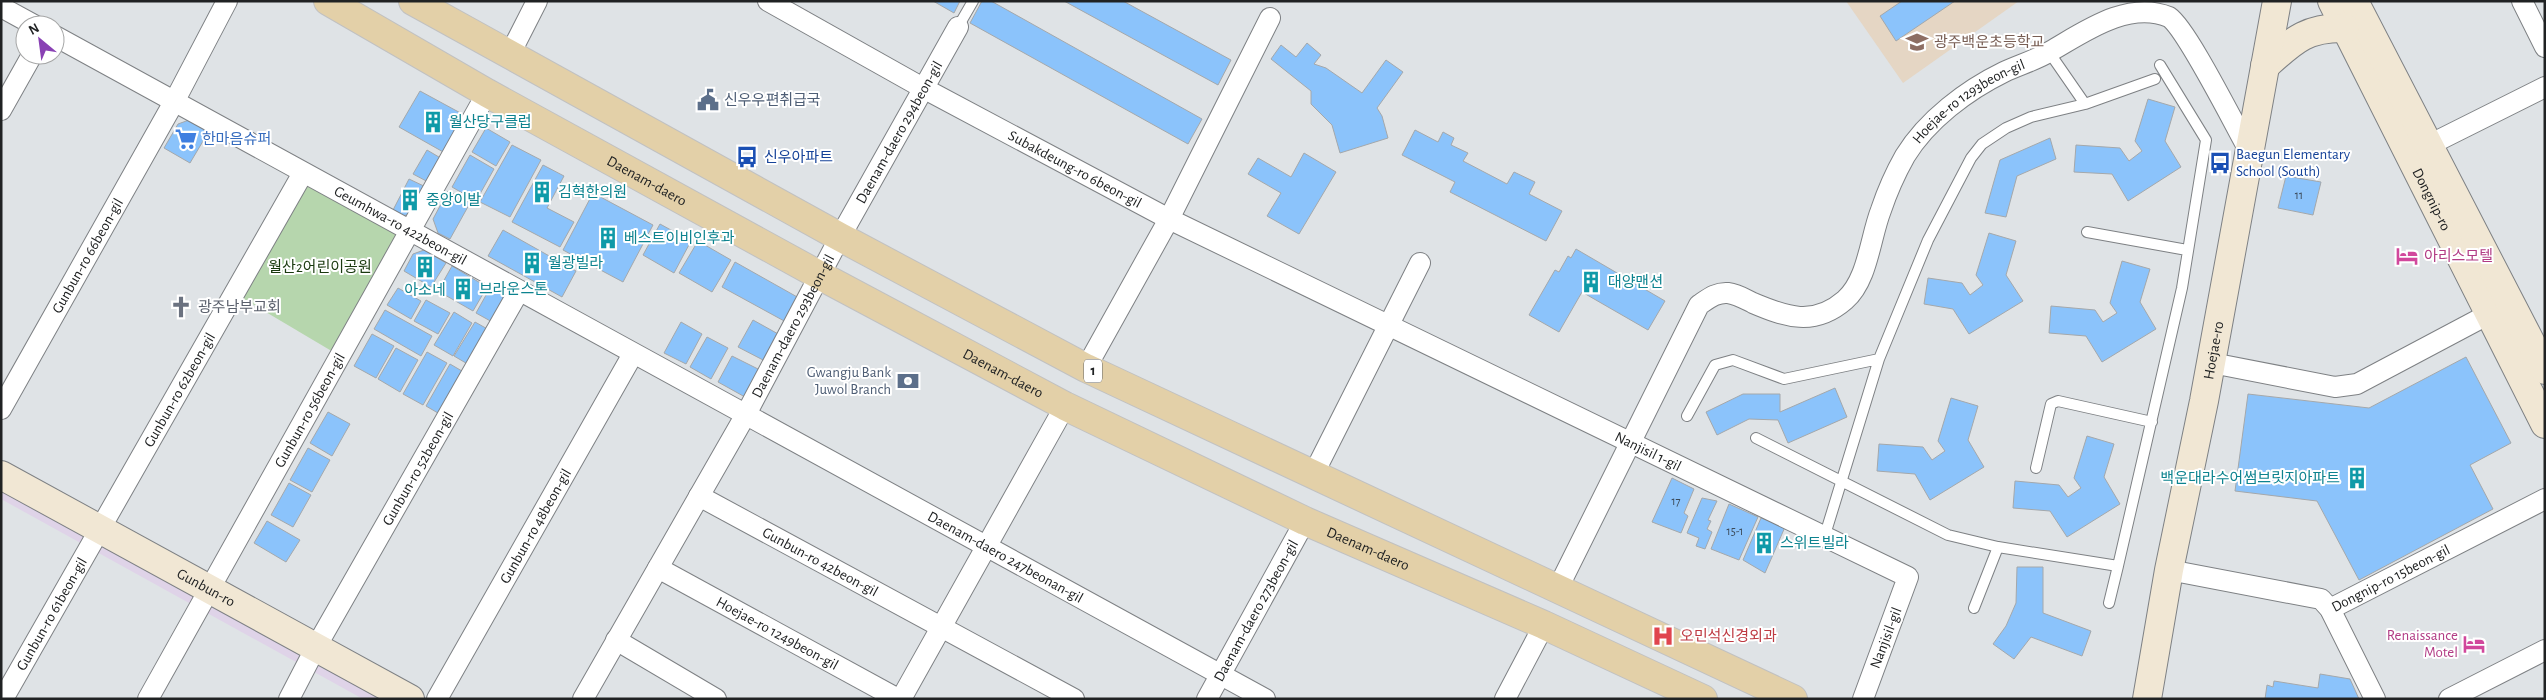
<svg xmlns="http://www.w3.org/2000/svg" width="2546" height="700" font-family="'Alegreya Sans','Noto Sans KR',sans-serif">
<rect width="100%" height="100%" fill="#dfe3e6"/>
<path fill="#dfd3e8" d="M1,481l397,218h-35l-362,-200z"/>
<path fill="#e5d6c4" d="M1846,1h173l-116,82z"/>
<path fill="#b6d6ad" d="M303,173l107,58 -70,125 -106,-63z"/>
<path fill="#8bc3fb" stroke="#a4a8ab" d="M933,1h27l-6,12z
M982,1h9l211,118 -14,25 -218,-121z
M1064,1h59l108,59 -13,25z
M1902,1h53l-59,40 -16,-25z
M1307,43l14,12 -7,9 12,4 36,25 24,-33 17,12 -26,36 5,8 6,22 -48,15 -8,-28 -21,-21v-13l-40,-32 10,-14 15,12z
M420,91l46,25 -21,37 -46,-26z
M2148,99l27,8 -10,34 16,26 -53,34 -16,-27 -38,-2 2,-27 44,3 9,13 13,-10 -7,-10z
M189,120l20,11 -19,32 -26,-15 14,-24z
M486,128l24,14 -14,24 -24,-14z
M1415,130l23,12 5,-10 11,6 -3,7 17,8 -5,8 44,23 7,-12 21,10 -6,12 33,17 -16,30 -96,-49 5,-10 -53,-27z
M2050,138l6,21 -39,17 -11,41 -21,-4 15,-53z
M512,145l29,15 -31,57 -30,-15z
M427,150l17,10 -14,23 -17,-9z
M1304,153l32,19 -37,62 -32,-18 14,-23 -33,-19 10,-16 33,19z
M470,155l24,14 -18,32 -24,-14z
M543,165l21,11 -17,32 27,14 -14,25 -48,-25z
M2286,176l35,6 -8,33 -35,-7z
M409,179l19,9 -13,26 -15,2 -8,-4z
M448,191l22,12 -20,36 -12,-6 -5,-14z
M593,193l60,32 -30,57 -60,-32z
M660,224l31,17 -17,32 -31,-18z
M503,230l73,41 -14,26 -74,-41z
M1989,233l27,8 -10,34 17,26 -54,33 -16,-25 -29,-5 4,-26 34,5 8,12 13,-10 -7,-10z
M698,241l33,19 -19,32 -33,-19z
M1576,249l89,52 -17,29 -66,-38 -23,40 -30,-17 26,-45 4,2 9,-16 3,2z
M424,250l22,13 -15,24 -27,-16 9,-17z
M2122,261l28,8 -10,33 16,27 -54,33 -16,-26 -37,-3 2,-27 44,4 8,12 14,-9 -7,-10z
M735,262l64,36 -13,24 -64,-35z
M452,266l35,21 -14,24 -35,-20z
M398,288l23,13 -10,18 -24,-14z
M490,288l12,6 3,10 -11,19 -18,-10z
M426,300l24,13 -12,21 -24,-13z
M385,310l47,26 -11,20 -47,-27z
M454,312l18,11 -19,33 -19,-11z
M753,320l27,15 -15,26 -27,-14z
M475,322l16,9 -20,35 -17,-10z
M681,322l21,12 -16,30 -22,-11z
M372,334l22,12 -18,32 -22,-12z
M707,337l21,11 -17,31 -21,-12z
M396,348l22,12 -18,32 -22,-13z
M427,352l20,11 -24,42 -20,-11z
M732,356l28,14 -15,27 -27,-15z
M2466,357l45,86 -41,22 23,44 -134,71 -42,-79 -82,-10 13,-97 121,14z
M450,364l17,10 -24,42 -17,-10z
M1835,388l12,29 -59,26 -10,-23 -29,-1 -32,16 -11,-23 37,-18h37v18z
M1951,398l27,8 -10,34 16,27 -54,33 -15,-26 -38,-3 2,-27 44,3 9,13 13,-9 -7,-10z
M328,412l22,12 -18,32 -22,-13z
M2087,436l27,8 -10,33 16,27 -53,33 -17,-26 -37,-3 2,-27 44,4 9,12 13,-9 -7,-10z
M308,448l22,12 -18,32 -22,-12z
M1672,478l22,11 -10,24 4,3 -7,17 -29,-11z
M289,483l22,12 -18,32 -22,-12z
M1702,498l15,3 -9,19 3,1 -4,8 5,3 -7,17 -9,-3 3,-8 -12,-5z
M1729,504l29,13 -19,43 -28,-11z
M1761,518l24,9 -20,46 -22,-13z
M267,521l33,19 -14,22 -32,-19z
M2017,567h26v46l48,18 -9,25 -51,-19 -17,22 -21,-15 13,-18 10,-23z
M2320,674l30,5 9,20h-94l2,-14 6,2 1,-6 44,7z"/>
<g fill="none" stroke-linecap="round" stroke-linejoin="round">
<g stroke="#7e8184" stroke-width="12">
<path id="lane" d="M958,27l15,-26
M2049,52l36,52
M2087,232l100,18
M1687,416l28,-51 18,-5 51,19 95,-20
M1756,438l192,97 50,12 120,19 64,-278 24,-148 -46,-75
M2036,468l15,-64 7,-3 94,21
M1824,538l55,-179 49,-119 43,-82 11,-14 24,-16 25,-11 54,-13 70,-25
M2109,603l9,-37
M1974,608l24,-61"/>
</g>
<g stroke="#7e8184" stroke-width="22">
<g id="street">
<path id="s1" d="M768,1l155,87 246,131 739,358 -45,122"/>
<path d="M2522,1l23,46"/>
<path d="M1,7l33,18"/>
<path id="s2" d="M55,36l1210,663"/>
<path d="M510,54l27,-53"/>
<path d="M1,110l31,-55"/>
<path d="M2429,145l116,-58"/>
<path d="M2212,363l123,24 22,-3 132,-70"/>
<path d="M1086,368l83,-149 101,-201"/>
<path id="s3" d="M1,409l173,-307 53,-101"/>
<path d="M1313,475l107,-212"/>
<path id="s4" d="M699,496l375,203"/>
<path id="s5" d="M658,568l240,131"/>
<path d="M2169,570l152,29 9,10 45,90"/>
<path id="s6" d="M1557,590l142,-285c9,-6 17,-13 29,-12 9,1 17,6 25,10 33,14 61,24 92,-3 23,-20 25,-62 36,-90 6,-18 15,-38 24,-54 22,-36 62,-66 99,-84 15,-7 32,-12 47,-21 33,-19 77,-51 118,-34 18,12 66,109 81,135"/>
<path id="s7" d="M2330,609l215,-110"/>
<path d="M616,640l100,59"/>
<path id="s8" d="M3,699l300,-526"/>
<path id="s9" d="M148,699l339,-606"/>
<path id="s10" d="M289,699l27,-52 203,-356"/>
<path id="s11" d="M437,699l196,-345"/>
<path id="s12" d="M583,699l162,-283 95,-179 118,-210"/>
<path d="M901,699l164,-293"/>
<path id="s13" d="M1207,699l98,-178"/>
<path d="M1505,699l39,-74"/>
<path d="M2449,699l96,-49"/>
</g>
</g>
<g stroke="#7e8184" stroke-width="30">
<g id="secondary">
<path id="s14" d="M2332,1l213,423"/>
<path d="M2354,1l191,369"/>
<path d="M2265,66c28,-25 41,-39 80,-38"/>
<path id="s15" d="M1,475l409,224"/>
<path id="s16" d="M2147,699l22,-129 35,-169 73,-400"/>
</g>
</g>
<g stroke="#c1c1c1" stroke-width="30">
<g id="primary">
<path id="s17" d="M328,1l159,92 332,182 246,131 240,115 239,104 159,74"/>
<path d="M413,1l427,236 246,131 707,331"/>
</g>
</g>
<use href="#lane" stroke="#fff" stroke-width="10"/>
<use href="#street" stroke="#fff" stroke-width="20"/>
<use href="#secondary" stroke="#f1e7d4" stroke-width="28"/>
<use href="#primary" stroke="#e3d0a8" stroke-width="28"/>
</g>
<defs>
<g id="school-bare" transform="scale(1.725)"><path d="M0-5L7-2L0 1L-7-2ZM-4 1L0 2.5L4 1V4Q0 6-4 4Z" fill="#8d6e63" stroke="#fff" stroke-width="2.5" paint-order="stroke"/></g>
<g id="civic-bare" transform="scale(1.725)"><path d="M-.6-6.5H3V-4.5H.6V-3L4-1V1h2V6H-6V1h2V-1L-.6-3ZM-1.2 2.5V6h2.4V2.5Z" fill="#5c6f8a" stroke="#fff" stroke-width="2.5" paint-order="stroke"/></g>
<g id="building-bare" transform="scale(1.725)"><path d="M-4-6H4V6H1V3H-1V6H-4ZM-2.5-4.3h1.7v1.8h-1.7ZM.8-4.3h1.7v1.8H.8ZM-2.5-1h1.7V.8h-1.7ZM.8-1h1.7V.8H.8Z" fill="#0f9aa8" stroke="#fff" stroke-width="2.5" paint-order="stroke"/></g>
<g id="supermarket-bare" transform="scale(1.725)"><path d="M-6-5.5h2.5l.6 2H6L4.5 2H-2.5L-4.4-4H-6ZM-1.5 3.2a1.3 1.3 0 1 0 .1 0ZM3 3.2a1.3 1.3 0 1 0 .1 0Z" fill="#3f7fe0" stroke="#fff" stroke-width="2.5" paint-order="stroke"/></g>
<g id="bus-bare" transform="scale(1.725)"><path d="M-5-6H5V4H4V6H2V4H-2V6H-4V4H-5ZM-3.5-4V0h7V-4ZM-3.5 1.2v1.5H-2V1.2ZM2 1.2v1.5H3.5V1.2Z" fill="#1a4fb4" stroke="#fff" stroke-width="2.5" paint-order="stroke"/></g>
<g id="hotel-bare" transform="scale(1.725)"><path d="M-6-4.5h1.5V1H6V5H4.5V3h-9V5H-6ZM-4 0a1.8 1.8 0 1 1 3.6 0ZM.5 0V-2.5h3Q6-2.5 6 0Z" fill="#d1479c" stroke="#fff" stroke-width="2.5" paint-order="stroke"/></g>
<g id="church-bare" transform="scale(1.725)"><path d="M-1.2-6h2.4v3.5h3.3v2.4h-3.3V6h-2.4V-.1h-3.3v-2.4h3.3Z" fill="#6b7280" stroke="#fff" stroke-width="2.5" paint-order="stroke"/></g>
<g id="bank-bare" transform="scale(1.725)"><path d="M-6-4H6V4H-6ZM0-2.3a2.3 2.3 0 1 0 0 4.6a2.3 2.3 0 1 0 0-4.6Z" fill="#5c6f8a" stroke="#fff" stroke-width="2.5" paint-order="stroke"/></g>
<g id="hospital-bare" transform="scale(1.725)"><path d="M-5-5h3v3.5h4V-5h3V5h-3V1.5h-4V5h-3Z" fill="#e0444e" stroke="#fff" stroke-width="2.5" paint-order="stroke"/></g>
</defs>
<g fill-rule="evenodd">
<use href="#school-bare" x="1917" y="42"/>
<use href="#civic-bare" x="708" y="100"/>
<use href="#building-bare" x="433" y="122"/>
<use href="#supermarket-bare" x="186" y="139"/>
<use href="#bus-bare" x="747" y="157"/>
<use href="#bus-bare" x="2220" y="163"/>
<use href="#building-bare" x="542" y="192"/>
<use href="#building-bare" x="410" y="200"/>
<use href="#building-bare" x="608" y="238"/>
<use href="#hotel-bare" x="2407" y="256"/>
<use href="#building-bare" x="532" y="263"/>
<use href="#building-bare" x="425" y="267"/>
<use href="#building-bare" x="1591" y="282"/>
<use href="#building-bare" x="463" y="289"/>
<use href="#church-bare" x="181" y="307"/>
<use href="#bank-bare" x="908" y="381"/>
<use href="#building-bare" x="2357" y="478"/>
<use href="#building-bare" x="1764" y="543"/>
<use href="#hospital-bare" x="1663" y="636"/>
<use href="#hotel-bare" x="2474" y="644"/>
</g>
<g text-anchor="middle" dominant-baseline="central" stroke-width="4" stroke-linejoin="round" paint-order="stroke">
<g font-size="12" fill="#3b4a59">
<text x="2299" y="195">11</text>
<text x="1676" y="501">17</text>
<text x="1735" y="531">15-1</text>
</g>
<rect fill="#fff" stroke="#636465" stroke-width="1" x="1084" y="359.5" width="18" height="23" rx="4"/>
<g font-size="14" font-weight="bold" fill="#202223">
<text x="1093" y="371">1</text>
</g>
<g font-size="15" fill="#785e54" stroke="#fff" text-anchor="start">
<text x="1934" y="42">광주백운초등학교</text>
</g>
<g font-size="15" fill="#4e5e75" stroke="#fff" text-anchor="start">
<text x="724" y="100">신우우편취급국</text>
<text x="891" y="372" text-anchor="end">Gwangju Bank<tspan x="891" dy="17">Juwol Branch</tspan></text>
</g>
<g font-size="15" fill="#202223" stroke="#fff">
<text stroke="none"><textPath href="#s6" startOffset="719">Hoejae-ro 1293beon-gil</textPath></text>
<text stroke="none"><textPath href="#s12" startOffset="649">Daenam-daero 294beon-gil</textPath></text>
<text stroke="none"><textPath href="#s1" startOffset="350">Subakdeung-ro 6beon-gil</textPath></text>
<text stroke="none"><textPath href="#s17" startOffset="366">Daenam-daero</textPath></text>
<text stroke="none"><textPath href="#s14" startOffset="222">Dongnip-ro</textPath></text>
<text stroke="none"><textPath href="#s2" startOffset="394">Geumhwa-ro 422beon-gil</textPath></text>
<text stroke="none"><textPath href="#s3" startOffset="176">Gunbun-ro 66beon-gil</textPath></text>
<text stroke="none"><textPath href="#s12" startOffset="428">Daenam-daero 293beon-gil</textPath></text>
<text stroke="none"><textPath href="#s16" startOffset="355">Hoejae-ro</textPath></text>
<text stroke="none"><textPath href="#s17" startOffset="771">Daenam-daero</textPath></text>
<text stroke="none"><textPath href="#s8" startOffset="356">Gunbun-ro 62beon-gil</textPath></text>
<text stroke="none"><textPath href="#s9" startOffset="331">Gunbun-ro 56beon-gil</textPath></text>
<text stroke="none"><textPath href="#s1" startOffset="989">Nanjisil 1-gil</textPath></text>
<text stroke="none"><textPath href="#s10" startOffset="264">Gunbun-ro 52beon-gil</textPath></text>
<text stroke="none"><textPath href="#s11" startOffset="199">Gunbun-ro 48beon-gil</textPath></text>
<text stroke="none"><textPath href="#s17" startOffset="1176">Daenam-daero</textPath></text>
<text stroke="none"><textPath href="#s2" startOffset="1084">Daenam-daero 247beonan-gil</textPath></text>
<text stroke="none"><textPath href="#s4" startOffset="138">Gunbun-ro 42beon-gil</textPath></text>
<text stroke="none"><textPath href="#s7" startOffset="68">Dongnip-ro 15beon-gil</textPath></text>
<text stroke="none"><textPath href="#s15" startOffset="234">Gunbun-ro</textPath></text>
<text stroke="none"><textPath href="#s13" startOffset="101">Daenam-daero 273beon-gil</textPath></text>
<text stroke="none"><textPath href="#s8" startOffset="98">Gunbun-ro 61beon-gil</textPath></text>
<text stroke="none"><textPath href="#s5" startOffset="136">Hoejae-ro 1249beon-gil</textPath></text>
<text transform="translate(1886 638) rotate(-69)">Nanjisil-gil</text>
</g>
<g font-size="15" fill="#0d838f" stroke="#fff" text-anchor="start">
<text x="449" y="122">월산당구클럽</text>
<text x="558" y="192">김혁한의원</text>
<text x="426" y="200">중앙이발</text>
<text x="624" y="238">베스트이비인후과</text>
<text x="548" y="263">월광빌라</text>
<text x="1608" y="282">대양맨션</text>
<text x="479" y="289">브라운스톤</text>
<text x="425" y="290" text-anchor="middle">아소네</text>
<text x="2340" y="478" text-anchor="end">백운대라수어썸브릿지아파트</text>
<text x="1780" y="543">스위트빌라</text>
</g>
<g font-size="15" fill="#366cbe" stroke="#fff" text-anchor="start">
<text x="202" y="139">한마음슈퍼</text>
</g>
<g font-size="15" fill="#164399" stroke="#fff" text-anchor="start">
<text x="2236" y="154">Baegun Elementary<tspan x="2236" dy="17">School (South)</tspan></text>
<text x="764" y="157">신우아파트</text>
</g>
<g font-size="15" fill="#b23c85" stroke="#fff" text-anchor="start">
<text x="2424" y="256">아리스모텔</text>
<text x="2458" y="635" text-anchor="end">Renaissance<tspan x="2458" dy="17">Motel</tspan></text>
</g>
<g font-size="15" fill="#19390e" stroke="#fff">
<text x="320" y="267">월산2어린이공원</text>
</g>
<g font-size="15" fill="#5b616d" stroke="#fff" text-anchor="start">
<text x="198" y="307">광주남부교회</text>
</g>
<g font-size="15" fill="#be3a42" stroke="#fff" text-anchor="start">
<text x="1680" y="636">오민석신경외과</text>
</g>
</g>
<rect width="2546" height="700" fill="none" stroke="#202223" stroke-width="5"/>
<g transform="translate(40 40) rotate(331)"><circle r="24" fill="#ffffff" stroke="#a6a7a7"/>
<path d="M0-4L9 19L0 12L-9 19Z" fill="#8941b4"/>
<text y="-8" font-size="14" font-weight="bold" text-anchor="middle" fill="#202223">N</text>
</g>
</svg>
